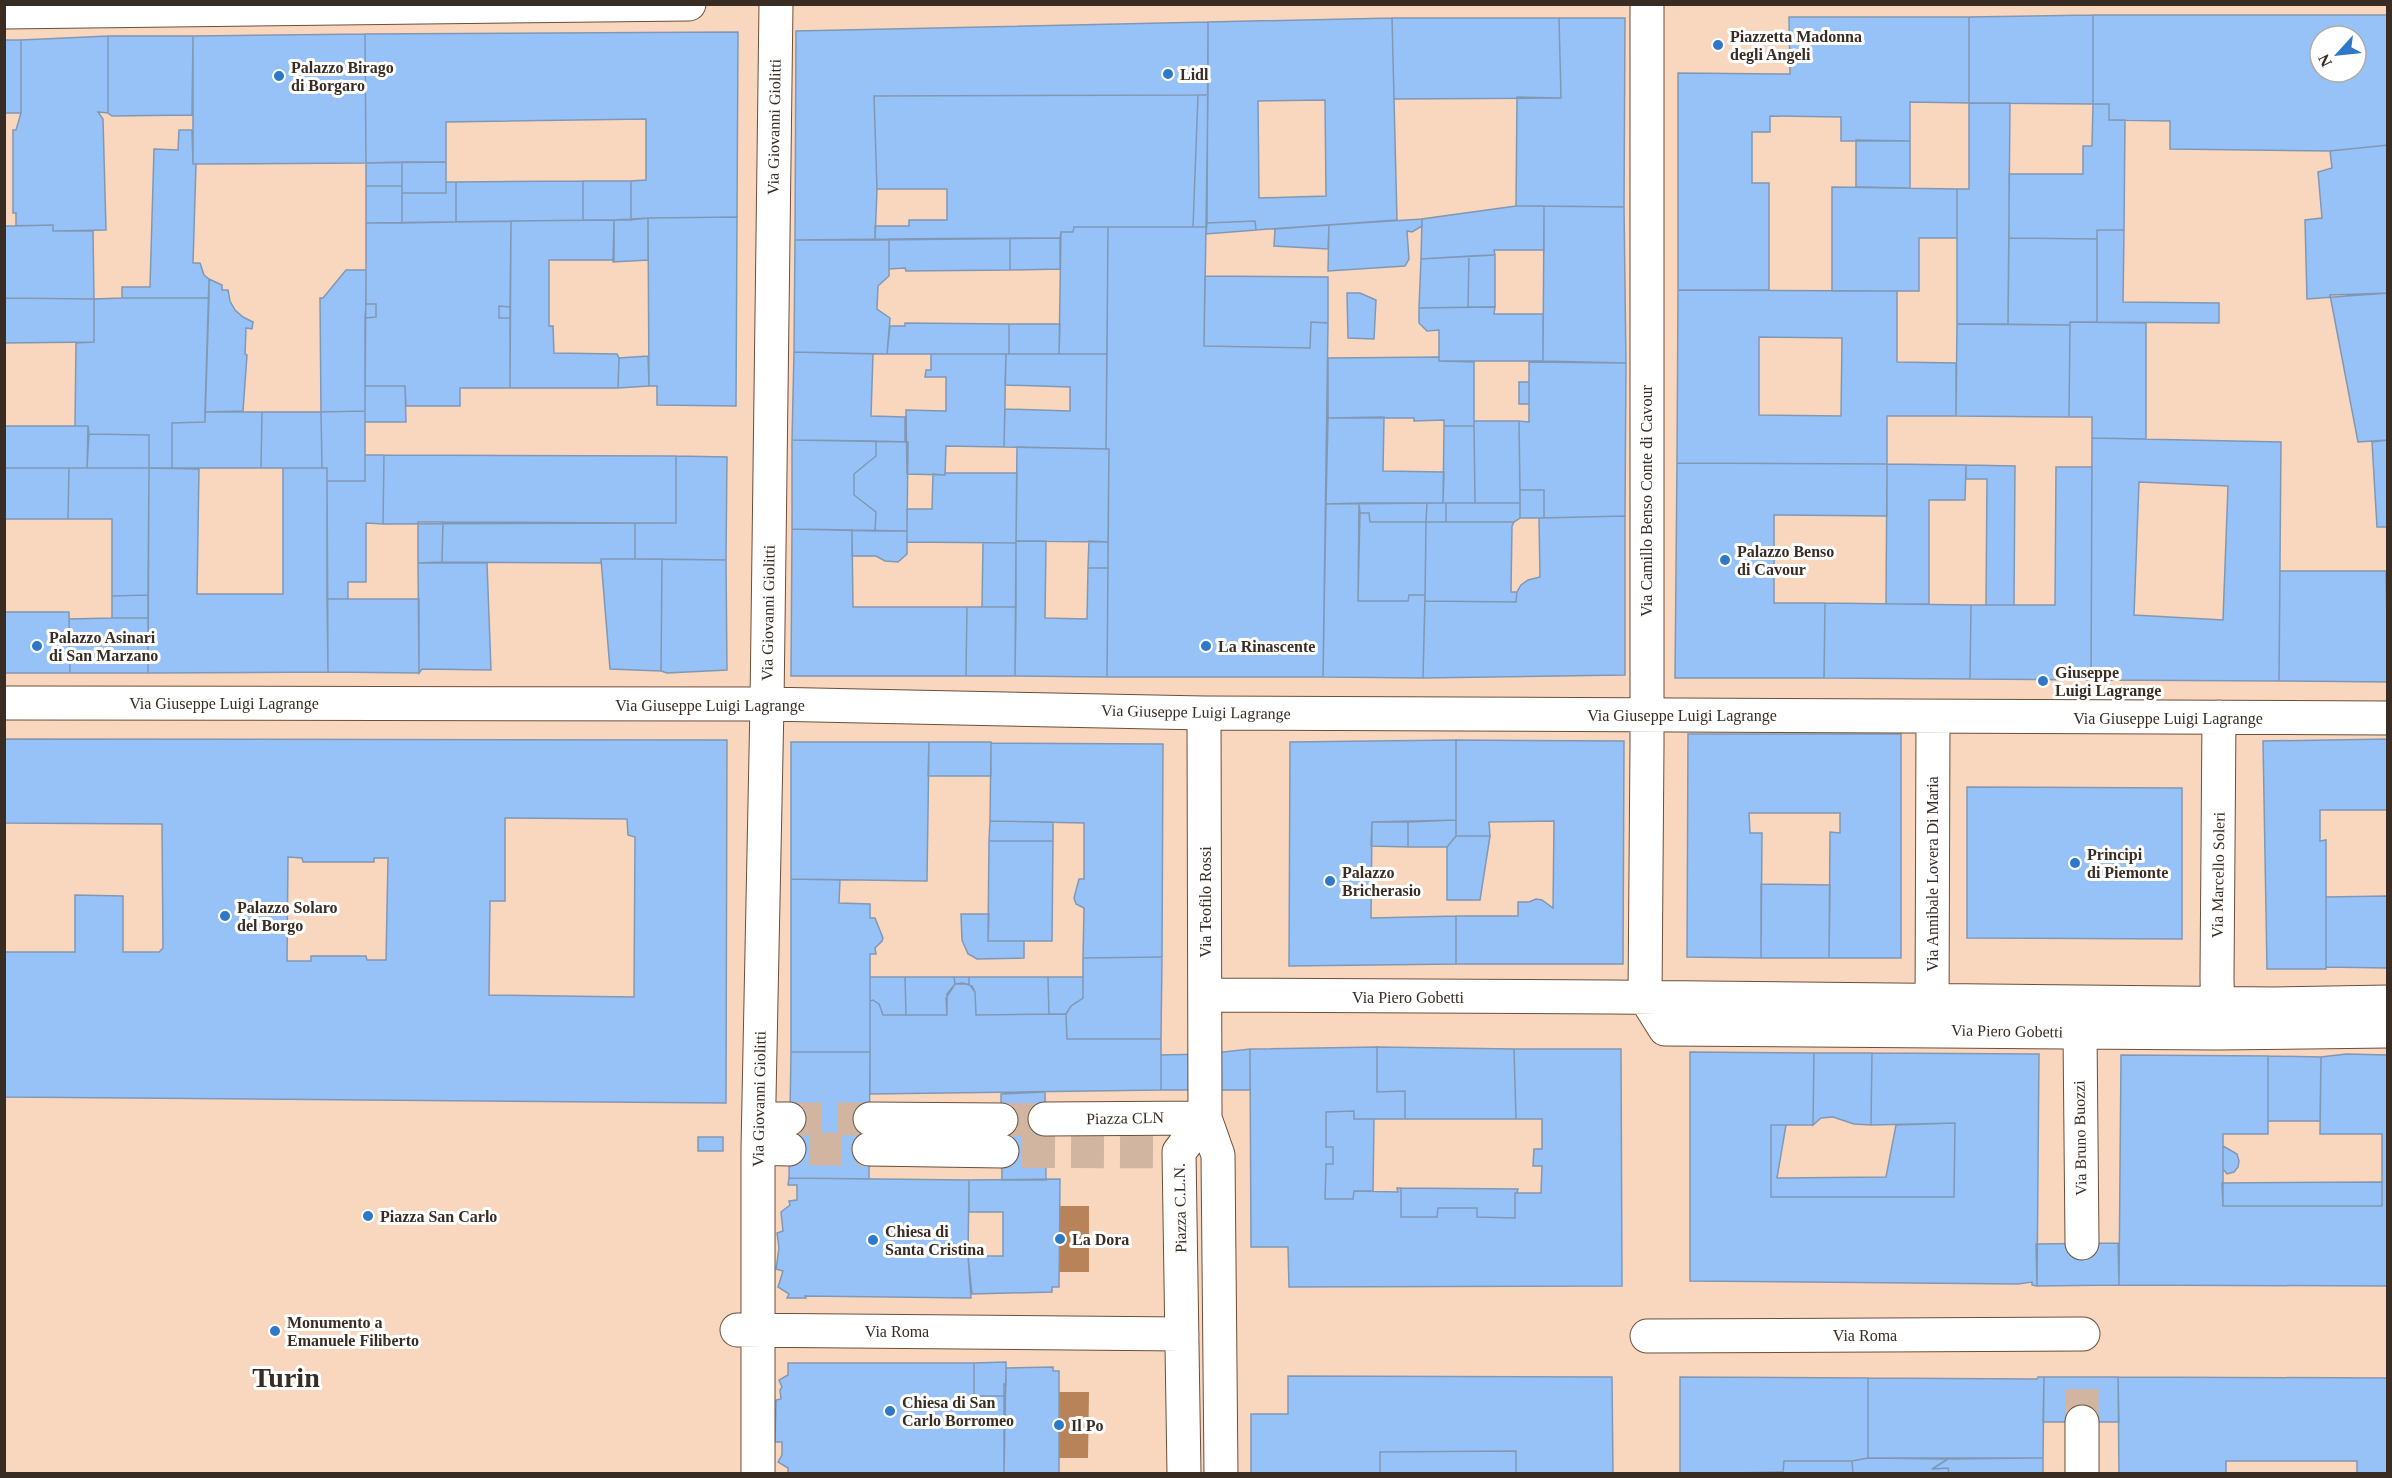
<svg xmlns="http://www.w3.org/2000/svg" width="2392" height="1478" font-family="Georgia,serif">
<rect width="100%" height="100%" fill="#f9d7bf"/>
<path fill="#b98359" d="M1060,1206h29v66h-30z
M1059,1392h30l-1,66h-29z"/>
<path fill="#97c2f7" stroke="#8198b4" stroke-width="1.5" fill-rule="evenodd" d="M2093,15h294l1,130 -58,6 -160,-2v-28l-61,-1v-16h-16zM2320,36h36v36h-36z
M2093,15v89l-124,-1v-86z
M1789,17h180v86l-59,-1v39h-69v-24l-71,-1v16h-18v51h17v107h-91v-217l112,1z
M1392,18l5,202 -141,10 -1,-9 -48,2 1,-201zM1325,100l1,96 -67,2 -1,-97z
M1392,18h167l2,80 -167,1z
M1559,18h66l-1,189 -108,-1 1,-109 44,1z
M1208,22v73l-334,1 3,93 -2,51h-80l1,-209z
M738,32l-1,185 -89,1 -17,2v-39l15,-1v-61l-200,3v40l-80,1 -1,-129z
M365,34l1,129 -173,1v-128z
M108,36v77l-10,-1 5,7 3,111 -53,1v-6l-37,1v-13h-3v-83h3l5,-17v-73z
M108,36h85l-1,79 -80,1 -4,-3z
M4,40h17v73h-17z
M1198,95l-5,132h-119l-1,5h-12l-1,6 -185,2v-14h34v-6h38v-31h-70l-3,-93z
M1198,95h10l-2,132h-13z
M1969,103h41l-2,221h-51v-135h12z
M2093,104h16v16h16l-1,110h-27v9l-88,-1v-64h74v-28h9z
M179,130h13l1,34h3l-3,99h7l4,12 5,4v19h-87v-11h28l4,-138 24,1z
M1856,140l54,1v47l-54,-1z
M2388,145v148l-81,6 -2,-79 17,-2 -4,-46 14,-4 -2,-17z
M402,162v24h-36v-23z
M402,162h44v31h-44z
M583,181v39l-127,2v-40z
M583,181h48v39h-48z
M446,182h10v40l-54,1v-30h44z
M366,186h36v37h-36z
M1832,187l125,2v49h-38v53h-87z
M1516,206h28v44h-50l1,5 -74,4 1,-40z
M1544,206l80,1 2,156 -83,-2z
M737,217l-1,189 -79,-1v-19h-8l-1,-168z
M648,218v42l-35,2 1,-42z
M1422,219v7l-10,6 -5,-1 2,28 -4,7 -77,5 1,-46z
M614,220v40h-65v66h4l1,27 63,1 2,4 -1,30h-108l1,-167z
M511,221l-1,86 -11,-1v12h11v70h-50v18h-54l-1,-20h-40v-68l11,-1v-13h-10v-81z
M1255,221l1,9 -50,4 1,-11z
M53,225v6h40l1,68 -90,-1v-72z
M1329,225l-1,24 -54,-3 1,-17z
M1074,227h34l-1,127h-48l2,-122h12z
M1108,227h98l-2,119 106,2 1,-26 17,1 -5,354h-216l2,-228h-3z
M2097,230h27l-1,72 96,1v20l-122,-1z
M1010,238h50v31l-50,1z
M1010,238v32l-104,1 -1,-3 -16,1v-30z
M2009,238l88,1v83h-27v3l-62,-1z
M889,239v37l-11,10 -1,23 13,9 -3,36 -93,-2 1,-112z
M1495,255v52h-27l1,-51z
M1469,256l-1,51 -49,1 2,-49z
M346,270h20l-1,141 -44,1 -1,-114h3z
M1205,276l123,1v46l-17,-1 -1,26 -106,-2z
M209,279l13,6v5h6l2,11 5,9 8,7 10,5 -1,7 -6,-1 -1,26 2,1 -4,56 -38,1z
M1678,290l219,1v71l59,1v53h-69v48l-210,-1zM1759,337l83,1 -1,78 -82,-1z
M1347,293h13l16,7 -2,39 -26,-1z
M2388,293v147l-30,2 -28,-147z
M4,298l90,1v43l-90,1z
M122,298h87l-4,124 -33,1v45h-23v-33l-60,-1 -1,-8h-13l1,-83 18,-1v-43z
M366,304h10v13l-11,1z
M499,306l11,1v11h-11z
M1495,307l-1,7h49v47h-104v-31l-12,1 -8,-8v-15z
M2070,322l76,1v116l-54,-1v-21h-23z
M905,323l104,1v30h-122l3,-28h15z
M1009,324h51l-1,30h-50z
M1957,324l113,1 -1,92 -113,-1z
M794,352l79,2 -2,62 34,1v25l-113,-2z
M931,354h75l-2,93 -58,-1 -1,29 -38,-1 -1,-64 40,1v-34h-21l1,-7h5z
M1006,354h101l-1,95 -102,-2 1,-38 65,2v-24l-65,-2z
M648,356l1,30 -31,2 1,-30z
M1439,357v4l35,1v64h-30v-6l-30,1v-3h-86v-60z
M1529,362l97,1 -1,153 -81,2v-28h-24l-1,-69 10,1z
M1519,382h10v22h-10z
M365,386h40l1,36h-41z
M365,411v70h-38v-13h-5l-1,-56z
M205,412h57l-1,56h-89v-45l33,-1z
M262,412h59l1,56h-61z
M1384,417l-1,54 61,1 -1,31 -117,1 2,-86z
M1474,421h45l1,82h-45z
M4,426h84l-1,42h-83z
M1444,426h30l1,77h-32z
M89,434l60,1v33h-62z
M2092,438l189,4 -2,239 -188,-1zM2139,482l89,4 -5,134 -89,-5z
M792,440l84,1v15l-22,18v21l22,17 -1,19 -83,-2z
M2388,440v87h-11l-5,-85z
M876,441l32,1 -1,89h-32l1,-19 -22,-17v-21l22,-18z
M1017,447l92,2 -1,93 -92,-1z
M365,455h19l-1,69 -17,-1v59h-18v17h-21v-118h38z
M384,455l292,1v67l-293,1z
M676,456l51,1 -1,103 -91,-1v-36h41z
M1677,463l210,1v52l-113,-1v88h51l-1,75h-149z
M1887,464l79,1 -1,35h-36v104h-43z
M1966,465l49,1 -1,139h-28l1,-126h-21z
M2056,467h36l-1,213 -121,-1 1,-74h84z
M4,468h65l-1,51h-64z
M69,468h80l-1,127 -36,1v-77h-44z
M149,468l50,1 -2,125h86v-126h44l1,204 -180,1z
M945,473h72l-1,70 -109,-1v-33h25l1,-35 12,1z
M1520,490h24v28h-24z
M1359,503l-1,98h50l1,-6h16l-2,83 -100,-1 3,-173z
M1359,503h68l-1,19h-56l-1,-9h-9z
M1427,503h19v19h-20z
M1446,503h74v15l-6,4h-68z
M1360,513h9l1,9h56l-1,73h-16l-1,6h-50z
M1625,516v159l-202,3 2,-77 91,1 1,-10 4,-7 7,-5 12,-3 -1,-59z
M418,522h25l-1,40 -24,1z
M443,522l192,1v36h-34v4l-159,-1z
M1426,522h88l-2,4 -1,66h6l-1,10 -91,-1z
M792,529l60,1 1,77h114l-1,69h-175z
M852,530l55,1v23l-9,8 -13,-1 -9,-5h-24z
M1016,541h30l-1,77 42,1 1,-51h20l-1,109 -92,-1z
M1089,541l19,1v26h-20z
M983,543h33v64h-34z
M601,559h61l-1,112 -51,-2z
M662,559l64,1 1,110 -60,3 -6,-2z
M418,563h69l4,107 -69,-1 -3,4z
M2280,571h106l2,111 -109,-1z
M148,595v23h-36v-22z
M327,599h92v74l-91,-1z
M1825,603l146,2 -1,74 -146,-1z
M967,607h49l-1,69h-49z
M4,612h65l1,61h-66z
M112,618h36v55h-78l-1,-54z
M1688,734h213v224h-72l1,-126 10,1v-20h-91l1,20h12l-1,125 -74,-1z
M4,739l723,1 -1,363 -722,-6v-145h71v-57l48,1v56h36l4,-4 -1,-124 -158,-1zM505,818l122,1 1,16 7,2 -1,160 -145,-2 1,-94h15zM288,857l14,1 1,4h71v-4h14l-2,102h-19l-1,-4h-55v5h-24z
M2388,739v71h-68v31l6,-1v129h-59l-4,-228z
M1456,740l168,1 -1,223h-167v-48h62v-14h11l7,-3 6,1 11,8 1,-87 -65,1 1,14h-34z
M1456,740v80l-84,2 -1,96 85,-2v48l-167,2 1,-224z
M791,742h138l-2,139 -136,-2z
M929,742h62v34h-63z
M991,743l172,1 -1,213 -79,1 1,-50 -8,-4 -2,-6 5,-19h5v-56l-94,-2z
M1967,787l215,1v151l-215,-1z
M1456,820v16l-9,11h-39v-25z
M990,821l63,1v19h-64z
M1372,822h36v25l-37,-1z
M1456,836h34l-10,64h-33v-53z
M989,841h64l-1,100h-64z
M791,879l49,1 -1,23 31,1v14h5l8,20 -1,3 -7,7 1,6h-6v98h-79z
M1761,884l69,1 -1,73h-68z
M2388,896v72l-62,-1v-70z
M961,914h28l-1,27h36v17l-47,1 -5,-3 -4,-2 -6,-14z
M1162,957l-1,82h-94l-1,-25 5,-8 12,-8v-40z
M870,977h35l1,38h-23l-4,-11 -6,-4 -3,1z
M905,977h49l1,7 -9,14 1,17h-41z
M954,977h15v7h-14z
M969,977h79l1,37 -73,1 -1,-23 -6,-8z
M1048,977h35v21l-12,8 -5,8h-17z
M963,983l9,3 3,6 1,23 90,-1 1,25h94v51l-291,4v-93l3,-1 6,4 4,11h64v-21l8,-10z
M1377,1047v45l28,-1v28h-51v-8l-28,1v35h7v17h-7l-1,35h28l1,-8 44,1 -1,-4h4v29h36l1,-9h39v9l38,1v-25h26l1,-27h-9l1,-17h8v-30h-26l-2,-70h107l1,237 -333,1 -1,-40h-37l-1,-198z
M1377,1047l137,2 2,70h-111v-28l-28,1z
M1250,1049v41h-89v-35l44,-1z
M791,1052h79l-1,127 -80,-1z
M1690,1052l124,1 -1,72h-42v72h183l1,-74 -84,2 1,-72 167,1 -2,232 -5,-1v-3l-14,2 -328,-3z
M1814,1053h58l-1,72 -17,-1 -21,-7 -12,1 -8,7z
M2346,1054l42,1v231l-269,-1 2,-230 147,1v78h-45v72h159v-72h-62l1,-77z
M2268,1056l53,1 -1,64h-52z
M1045,1092l1,88h-44l-1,-86z
M1354,1111v8h20l-1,72h-19l-1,8h-28l1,-35h7v-17h-7v-35z
M1955,1123l-1,74h-183v-72h15l-9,53 109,-1 10,-52z
M698,1137h25v14h-25z
M2223,1146l14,8 2,7 -1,6 -4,5 -7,2 -4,-5z
M789,1178l180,2 -1,76 3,42 -166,-2 1,2h-19l2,-4 -11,-7 5,-16 -7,-2 3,-21 -2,-15 6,-2 -2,-19 9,-7 -1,-4 8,-1v-15h-9z
M1060,1179l-1,108h-7v5l-80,2 -4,-38h35v-44h-34v-32z
M2382,1182v24h-159l-1,-23z
M1401,1188l117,1 -1,4h-2v25l-38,-1v-9h-39l-1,9h-36z
M2118,1243l1,42 -82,1 -1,-42z
M1006,1362v23l-2,-1v12h-30v-33z
M788,1363h186v33h30v78h-216v-6l-10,-6 4,-7v-13h-7l1,-42 5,-1 -1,-9 2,-3 -3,-7 9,-5z
M1053,1367v4h6v103h-55l2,-106z
M1288,1376l324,1 1,97h-97v-23l-136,1v22h-129v-60h37z
M1680,1377l188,1v80l-16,3h-68l-1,11 -103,2z
M2038,1377h6l-1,81h-175v-80l169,1z
M2044,1377h74l1,45h-76z
M2118,1377l270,1v96h-31v-13h-131v13h-107z
M1516,1451v23h-136v-22z
M1868,1458l80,1 -16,10 16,-1 1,6h-96l-1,-13z
M2043,1458v16h-94l-1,-6 -16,1 16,-10z
M1784,1461h68l1,13h-93l23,-2z"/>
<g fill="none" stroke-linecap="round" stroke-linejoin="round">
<path stroke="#d2b5a0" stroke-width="33" stroke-dasharray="33 16" stroke-linecap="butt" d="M789,1119h81
M1001,1120l44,-1
M760,1148l137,2
M973,1151l206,1
M2082,1422v-46"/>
<g stroke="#6b4f3b" stroke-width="35">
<path id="minor" d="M4,12l685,-8
M4,703l763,1 437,9 1184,5
M1204,713l1,405 13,37 3,319
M1205,995l405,2 665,7 113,-2
M1645,997l2,-253v-740
M1645,997l20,32 553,4 170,-2
M1932,1022l1,-304
M2218,1026l-1,-48 2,-261
M2080,1032l2,211
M759,1119h30
M870,1119l131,1
M1045,1119l160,-1
M758,1148l31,1
M869,1149l133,2
M737,1330l445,4
M1647,1336l436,-2
M2082,1422v52
M758,1474v-326l9,-444 9,-700
M1184,1474l-5,-322 26,-34"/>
</g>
<use href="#minor" stroke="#fff" stroke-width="33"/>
</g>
<g fill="#2e78c8" stroke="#fff" stroke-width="2">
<circle cx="1718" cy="45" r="6"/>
<circle cx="1168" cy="74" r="6"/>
<circle cx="279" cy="76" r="6"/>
<circle cx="1725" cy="560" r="6"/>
<circle cx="37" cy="646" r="6"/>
<circle cx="1206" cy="646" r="6"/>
<circle cx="2043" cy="681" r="6"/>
<circle cx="2075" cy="863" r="6"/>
<circle cx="1330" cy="881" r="6"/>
<circle cx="225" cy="916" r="6"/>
<circle cx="368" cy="1216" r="6"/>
<circle cx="1060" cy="1239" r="6"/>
<circle cx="873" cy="1240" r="6"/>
<circle cx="275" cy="1331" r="6"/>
<circle cx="890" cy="1411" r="6"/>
<circle cx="1059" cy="1425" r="6"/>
</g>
<g text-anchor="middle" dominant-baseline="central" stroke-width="6" stroke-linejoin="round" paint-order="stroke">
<g font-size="16" font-weight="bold" fill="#382c23" stroke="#fff" text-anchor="start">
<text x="1730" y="36">Piazzetta Madonna<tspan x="1730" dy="18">degli Angeli</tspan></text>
<text x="291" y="67">Palazzo Birago<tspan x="291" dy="18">di Borgaro</tspan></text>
<text x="1180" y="74">Lidl</text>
<text x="1737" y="551">Palazzo Benso<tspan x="1737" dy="18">di Cavour</tspan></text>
<text x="49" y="637">Palazzo Asinari<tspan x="49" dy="18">di San Marzano</tspan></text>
<text x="1218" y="646">La Rinascente</text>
<text x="2055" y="672">Giuseppe<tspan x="2055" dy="18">Luigi Lagrange</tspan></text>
<text x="2087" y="854">Principi<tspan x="2087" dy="18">di Piemonte</tspan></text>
<text x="1342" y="872">Palazzo<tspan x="1342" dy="18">Bricherasio</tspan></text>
<text x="237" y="907">Palazzo Solaro<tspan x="237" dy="18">del Borgo</tspan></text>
<text x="380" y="1216">Piazza San Carlo</text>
<text x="885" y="1231">Chiesa di<tspan x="885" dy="18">Santa Cristina</tspan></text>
<text x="1072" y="1239">La Dora</text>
<text x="287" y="1322">Monumento a<tspan x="287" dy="18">Emanuele Filiberto</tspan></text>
<text x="902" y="1402">Chiesa di San<tspan x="902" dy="18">Carlo Borromeo</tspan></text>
<text x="1071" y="1425">Il Po</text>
</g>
<g font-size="16" fill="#382c23" stroke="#fff">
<text transform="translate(774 127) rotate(-89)">Via Giovanni Giolitti</text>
<text transform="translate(1646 501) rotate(-90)">Via Camillo Benso Conte di Cavour</text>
<text transform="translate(768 613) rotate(-89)">Via Giovanni Giolitti</text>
<text x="224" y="703">Via Giuseppe Luigi Lagrange</text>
<text x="710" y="705">Via Giuseppe Luigi Lagrange</text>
<text transform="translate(1196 712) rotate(1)">Via Giuseppe Luigi Lagrange</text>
<text x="1682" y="715">Via Giuseppe Luigi Lagrange</text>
<text x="2168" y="718">Via Giuseppe Luigi Lagrange</text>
<text transform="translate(1932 874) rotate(-90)">Via Annibale Lovera Di Maria</text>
<text transform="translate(2218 875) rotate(-89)">Via Marcello Soleri</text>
<text transform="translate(1205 902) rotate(-90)">Via Teofilo Rossi</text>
<text x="1408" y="997">Via Piero Gobetti</text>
<text transform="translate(2007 1031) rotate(1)">Via Piero Gobetti</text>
<text transform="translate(759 1099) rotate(-89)">Via Giovanni Giolitti</text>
<text transform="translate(1125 1118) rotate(-1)">Piazza CLN</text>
<text transform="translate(2080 1138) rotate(-91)">Via Bruno Buozzi</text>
<text transform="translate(1180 1208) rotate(-91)">Piazza C.L.N.</text>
<text x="897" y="1331">Via Roma</text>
<text x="1865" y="1335">Via Roma</text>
</g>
<g font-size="28" font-weight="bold" fill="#382c23" stroke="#fff">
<text x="286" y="1377">Turin</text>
</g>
</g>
<rect width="2392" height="1478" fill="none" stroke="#382c23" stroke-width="12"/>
<g transform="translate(2338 54) rotate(243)"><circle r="28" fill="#ffffff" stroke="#afaba7" stroke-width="1.5"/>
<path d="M0-4.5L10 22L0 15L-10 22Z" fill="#2e78c8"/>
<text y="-9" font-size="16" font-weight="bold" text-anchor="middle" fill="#382c23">N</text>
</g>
</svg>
